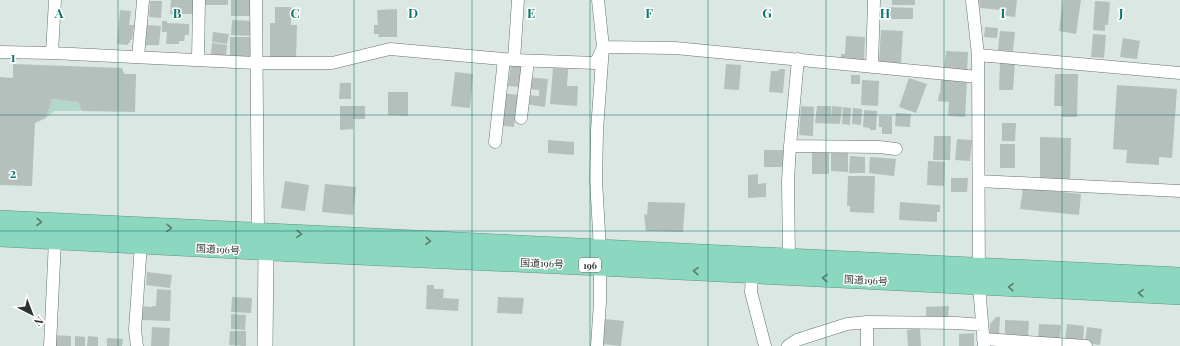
<svg xmlns="http://www.w3.org/2000/svg" width="1180" height="346" font-family="'Playfair Display','Noto Sans JP',serif">
<rect width="100%" height="100%" fill="#dbe7e2"/>
<path fill="#b3d7c9" d="M52,99l26,3 4,9h-28l-8,7z"/>
<path fill="#b5c0bc" d="M171,0h22v14h-23z
M204,0h24v5h-24z
M231,0h21v16h-21z
M892,0h23v5h-23z
M979,0h38l-2,17 -15,-2 1,-5 -21,-2z
M1063,0h18l-5,34 -17,-3z
M150,1h12l-1,17 -12,-1z
M1095,1l15,1 -2,23h-3v6l-12,-1z
M275,7h16v18h6l-1,35h-26v-37h5z
M886,7l27,1v11h-27z
M397,9v28h-19l1,-3h-5v-9h4l-1,-15z
M120,10l11,1 -2,14h5l-2,15h-2v3h-2v2l-11,-1z
M232,20l21,1 -1,15 -21,-1z
M162,21h5v2l22,1v11h-4l-1,6h-5v3h-13l1,-12h-5z
M146,25l15,1 -2,19h-14z
M985,27l13,1 -1,10 -13,-1z
M881,30l22,1 -2,32 -22,-1z
M1000,31l15,1 -2,19 -15,-1z
M213,32l16,2 -2,10 -15,-2z
M1093,34l13,1 -2,23 -13,-1z
M846,36l19,1 -1,26 -23,-1v-8h4z
M230,37h21l-1,21 -20,-1z
M1123,38l17,3 -3,18 -17,-2z
M212,43l15,2 -1,11 -15,-2z
M946,51l22,1 -1,20 -23,-2z
M1000,62l15,1 -2,27h-14z
M13,64l109,4 2,6h12l-1,38 -53,-1 -4,-9 -26,-3 -6,19 -11,5 -3,63 -32,-1v-108l13,1z
M511,64l11,2 -3,21 -11,-1z
M726,64l15,1 -2,25 -15,-1z
M553,68l15,1 -1,17h11l-1,20 -27,-2z
M779,69h6l-2,24 -14,-1 2,-21h8z
M455,72l18,2 -3,34 -19,-2z
M1055,74h23l-1,43h-15l1,-11h-9z
M851,75h9v9h-9z
M528,77l20,2 -3,28 -20,-3 1,-9 13,1v-6l-13,-1z
M909,78l18,6 -11,29 -17,-6z
M941,79l26,1 -2,37 -17,-1 1,-14 -11,-1 1,-7h1z
M862,80l17,1 -1,25 -17,-1z
M340,83h11v16h-12z
M1117,85l60,4 -5,69 -13,-1v8l-33,-2 1,-13 -14,-1z
M388,92h20v24l-20,-1z
M503,93l15,2 -4,32 -15,-2z
M340,106h25v13h-12v10l-13,1z
M801,106l13,1 -1,29 -14,-1z
M817,106h14v14l1,-14 10,1 -2,17 -25,-1z
M843,107l8,1 -1,17 -8,-1z
M853,108l9,1 -1,16 -9,-1z
M864,110l13,1 -1,19h-6v-2l-7,-1z
M896,113l15,1 -1,13 -15,-1z
M879,116h13v18h-10v-7h-3z
M1002,123h14l-1,18h-13z
M934,136h17l-1,24h-17z
M1040,137l31,1 -1,44 -30,-2z
M957,139l15,1 -2,21 -15,-1z
M548,140l26,2v13l-26,-2z
M1000,144h15v24h-15z
M812,149h17v25h-17z
M764,150h20v17h-20z
M831,152l17,1v19l-17,-1z
M850,156l15,1v16h-16z
M870,157l26,2 -2,17 -25,-3z
M928,161l17,1 -1,24 -17,-1z
M758,174v10l8,-1v14l-18,1v-23z
M848,176h27l-1,37 -24,-1v-6h-3z
M951,178h17l-1,14h-16z
M285,181l24,4 -4,26 -24,-3z
M325,184l31,3 -3,28 -31,-3z
M1023,188l58,6 -2,21 -59,-6z
M648,202l37,1 -2,29 -37,-1 -2,-17 3,1z
M900,202l40,3v7h-3v10l-38,-2z
M147,272l25,3 -2,13 -24,-3z
M427,285h7v4h10l-1,9 16,1 -1,12 -32,-2z
M157,289l14,1 -1,31 -30,-1 1,-14 11,1 1,-1h3z
M232,297l20,1 -1,15 -20,-1z
M498,297l26,1 -2,16 -25,-1z
M949,306l-1,13 -22,1v-13z
M231,314l15,1 -1,15 -14,-1z
M996,317h4l-1,19h-10l1,-12z
M605,319l19,2 -3,25 -19,-2z
M1005,320l24,1 -1,16 -23,-1z
M1039,324l22,1 -1,16 -22,-1z
M1067,324l17,2 -1,16 -18,-2z
M152,327l18,1 -1,18h-18z
M1087,327l15,2 -2,16 -15,-2z
M920,328l1,18h-13l-1,-16z
M230,331h16v15l-17,-1z
M974,333v13h-15v-12z
M54,335l17,1v10h-17z
M75,336l10,1v9h-10z
M88,336l10,1v9h-11z
M107,338l16,1 -1,7h-15z"/>
<g fill="none" stroke-linecap="round" stroke-linejoin="round">
<g stroke="#68726e" stroke-width="13">
<path id="minor" d="M256,0l2,232 3,6
M972,0l6,55 1,231 5,60
M0,52l52,1 204,10h76l58,-14 124,11 82,3 7,-16 72,1 303,29
M52,53l3,-53
M978,55l202,18
M138,57l5,-56
M198,60l1,-60
M514,60l4,-60
M872,67l2,-67
M521,118l7,-57
M495,142l9,-83
M790,146l89,1 17,2
M979,181l201,10
M789,259l-1,-78 2,-35 8,-87
M752,274l-1,18 14,54
M983,339l103,7
M50,346l5,-106
M137,346l-2,-16 6,-86
M597,346l3,-44v-53l-4,-69 1,-50 6,-83 -5,-47
M788,346l9,-6 50,-16 20,-2 90,1 25,2
M867,346v-24"/>
</g>
<g stroke="#68726e" stroke-width="16">
<path id="tertiary" d="M265,346l1,-95"/>
</g>
<g stroke="#599783" stroke-width="20">
<path id="trunk" d="M0,220l1180,57
M0,237c200,11 399,20 599,29 194,9 387,20 581,29"/>
</g>
<use href="#minor" stroke="#fff" stroke-width="12"/>
<use href="#tertiary" stroke="#fff" stroke-width="15"/>
<use href="#trunk" stroke="#8cd7bf" stroke-width="19"/>
</g>
<defs><path id="oneway-chevron" d="M-2-3.5L2.5 0L-2 3.5" fill="none" stroke-width="1.6" stroke-linecap="round" stroke-linejoin="round"/></defs>
<g stroke="#587c70">
<use href="#oneway-chevron" transform="translate(39 222) rotate(3)"/>
<use href="#oneway-chevron" transform="translate(169 228) rotate(3)"/>
<use href="#oneway-chevron" transform="translate(299 234) rotate(3)"/>
<use href="#oneway-chevron" transform="translate(428 241) rotate(3)"/>
<use href="#oneway-chevron" transform="translate(696 271) rotate(-177)"/>
<use href="#oneway-chevron" transform="translate(825 278) rotate(-177)"/>
<use href="#oneway-chevron" transform="translate(1011 287) rotate(-177)"/>
<use href="#oneway-chevron" transform="translate(1141 293) rotate(-177)"/>
</g>
<path fill="none" stroke="#0f766e" stroke-width="1" stroke-opacity="0.55" d="M118,0v346M236,0v346M354,0v346M472,0v346M590,0v346M708,0v346M826,0v346M944,0v346M1062,0v346M0,115h1180M0,231h1180"/>
<g text-anchor="middle" dominant-baseline="central" stroke-width="3" stroke-linejoin="round" paint-order="stroke">
<rect fill="#fff" stroke="#6c706e" stroke-width="1" x="579" y="258" width="22" height="14" rx="3"/>
<g font-size="9" font-weight="bold" fill="#2d3230">
<text x="590" y="265">196</text>
</g>
<g font-size="10" fill="#2d3230" stroke="#fff">
<text transform="translate(218 249) rotate(3)">国道196号</text>
<text transform="translate(542 263) rotate(2)">国道196号</text>
<text transform="translate(866 280) rotate(3)">国道196号</text>
</g>
</g>
<g font-size="13" text-anchor="middle" font-weight="bold" fill="#0f766e" stroke="#fff" stroke-width="3" stroke-linejoin="round" paint-order="stroke">
<text x="59" y="18">A</text>
<text x="177" y="18">B</text>
<text x="295" y="18">C</text>
<text x="413" y="18">D</text>
<text x="531" y="18">E</text>
<text x="649" y="18">F</text>
<text x="767" y="18">G</text>
<text x="885" y="18">H</text>
<text x="1003" y="18">I</text>
<text x="1121" y="18">J</text>
<text x="13" y="62">1</text>
<text x="13" y="178">2</text>
</g>
<g transform="translate(32 314) rotate(138)" stroke="#ffffff" stroke-width="3" paint-order="stroke">
<path d="M0-3L7 15L0 10L-7 15Z" fill="#2d3230"/>
<text y="-6" font-size="11" font-weight="bold" text-anchor="middle" fill="#2d3230">N</text>
</g>
</svg>
